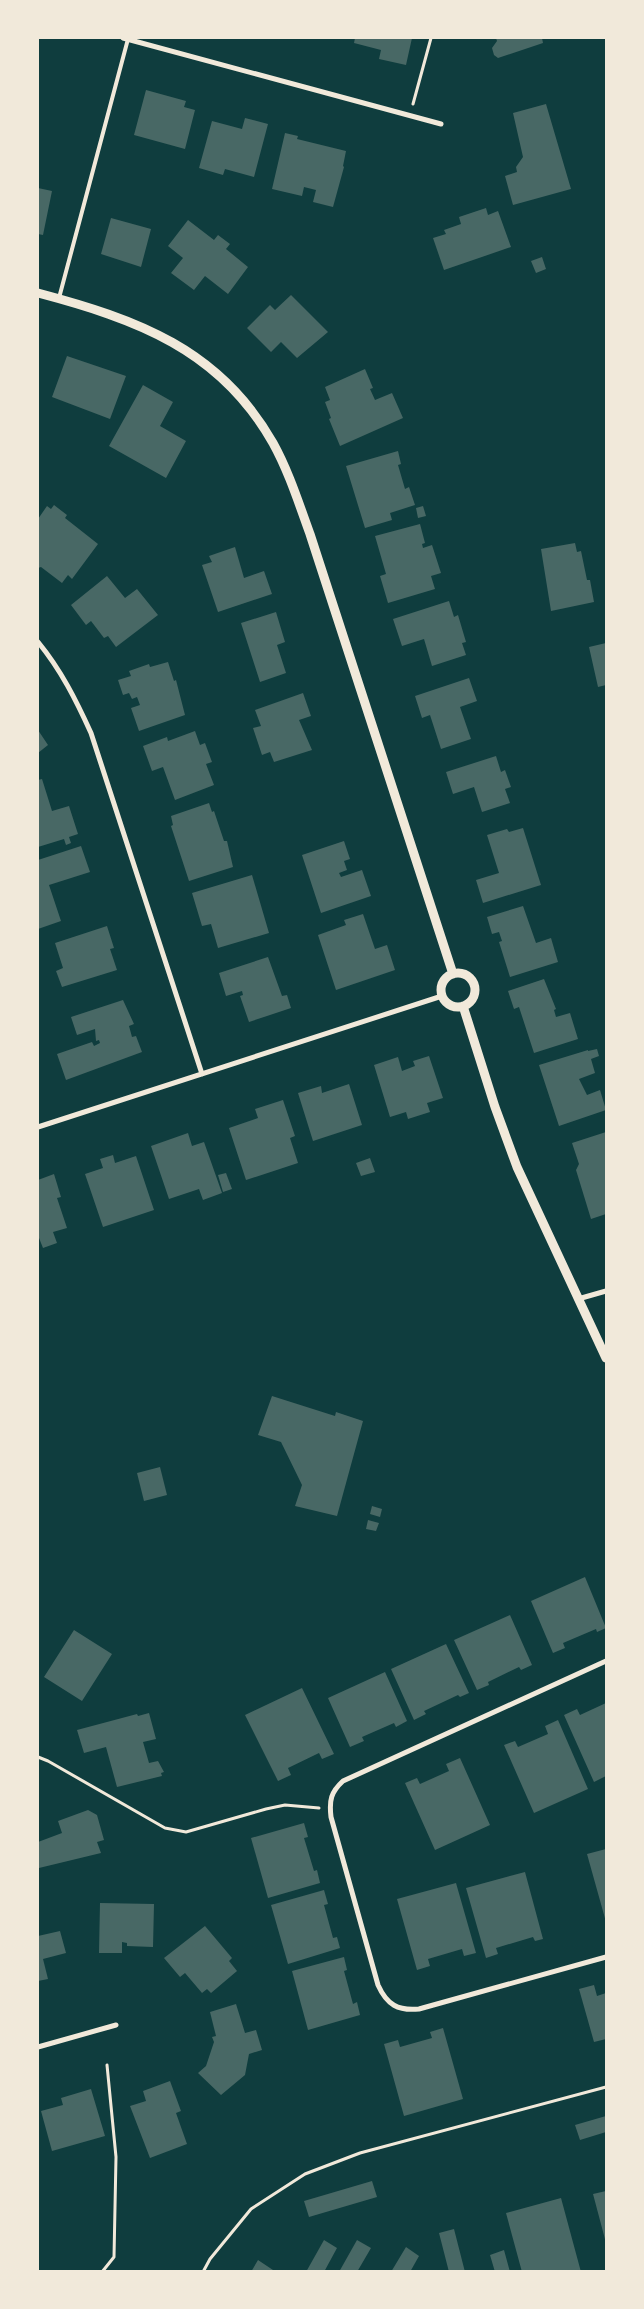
<svg xmlns="http://www.w3.org/2000/svg" width="644" height="2309" font-family="'Space Grotesk',sans-serif">
<rect width="100%" height="100%" fill="#0f3d3e"/>
<path fill="#486865" d="M355,38h57l-6,27 -27,-6 2,-9 -27,-7z
M496,38h46l1,5 -45,15 -4,-3 -2,-7 5,-7z
M146,90l40,11 -2,6 11,3 -10,39 -51,-14z
M546,104l25,85 -58,16 -8,-29 12,-4 -1,-5 7,-10 -10,-44z
M245,118l23,6 -14,53 -29,-8 -2,6 -24,-7 13,-47 30,8z
M285,133l13,3 -1,3 49,12 -3,15 1,1 -11,40 -20,-5 3,-12 -12,-3 -2,9 -30,-7z
M38,188l14,3 -9,44 -5,-1z
M486,208l2,7 10,-4 13,36 -67,23 -11,-32 13,-4 -2,-4 17,-6 -2,-7z
M111,218l40,11 -10,38 -40,-13z
M188,220l26,20 4,-5 12,9 -4,5 22,18 -20,27 -23,-18 -11,14 -23,-17 12,-15 -15,-12z
M542,257l4,12 -10,4 -5,-12z
M291,295l37,37 -31,26 -16,-16 -10,10 -24,-24 23,-23 5,5z
M67,356l59,20 -16,43 -58,-22z
M365,369l8,19 -3,1 5,11 17,-7 11,25 -63,28 -11,-27 2,-1 -6,-16 5,-2 -5,-13z
M143,385l30,17 -13,24 26,15 -20,37 -57,-32z
M398,451l3,13 -3,1 7,24 4,-2 6,18 -25,8 2,7 -27,8 -19,-62z
M54,505l13,10 -2,3 33,26 -26,35 -4,-4 -6,8 -21,-16 -3,1v-49l9,-13 4,3z
M423,506l3,10 -8,2 -2,-10z
M420,524l5,19 -3,1 1,4 9,-3 9,28 -10,3 4,13 -47,14 -8,-27 6,-2 -11,-38z
M575,543l2,9 4,-1 6,29h3l4,22 -43,9 -10,-62z
M235,547l9,31 20,-7 8,23 -54,18 -16,-47 10,-3 -3,-6z
M107,576l18,22 12,-9 21,26 -42,32 -8,-11 -4,2 -13,-17 -5,4 -15,-20z
M449,601l5,16 4,-2 8,27 -4,1 4,12 -34,11 -8,-27 -22,7 -9,-27z
M276,612l9,30 -8,3 9,28 -26,9 -19,-59z
M606,643v42l-8,2 -9,-40z
M168,662l6,19 2,-1 9,35 -46,16 -8,-23 9,-3 -3,-8 -5,2 -3,-6 -6,2 -5,-15 13,-4 -2,-5 20,-7 1,3z
M469,678l8,23 -17,6 11,32 -30,10 -11,-34 -8,3 -7,-22z
M303,693l8,23 -12,4 13,30 -38,12 -4,-10 -8,3 -9,-27 8,-2 -6,-16z
M38,730l10,15 -10,8z
M195,731l5,14 5,-2 7,19 -6,2 8,21 -39,15 -12,-33 -11,4 -9,-25 24,-9 1,4z
M496,756l5,16 4,-2 6,17 -6,2 5,14 -28,9 -8,-25 -21,7 -7,-22z
M42,779l10,32 17,-5 9,28 -9,3 2,6 -5,2 -2,-6 -26,8v-67z
M209,803l3,9 2,-1 10,30h3l6,26 -44,14 -18,-55 2,-1 -2,-9z
M523,828l18,57 -58,18 -7,-23 23,-7 -12,-38 20,-6 2,3z
M344,841l6,18 -6,2 3,9 -8,3 2,4 21,-7 9,26 -50,17 -19,-58z
M81,846l9,26 -41,13 12,36 -23,8v-69z
M252,875l17,58 -51,15 -7,-24 -9,2 -10,-33z
M523,906l13,37 15,-5 7,24 -48,15 -11,-35 3,-1 -3,-9 -7,2 -5,-17z
M363,914l12,35 12,-4 8,25 -59,20 -18,-55 28,-10 -2,-5z
M107,926l7,22 -4,1 7,21 -55,17 -6,-16 7,-3 -8,-25z
M268,957l14,39 5,-1 4,13 -42,14 -9,-26 3,-1 -1,-4 -16,5 -7,-23z
M544,979l12,30 -2,1 2,7 14,-4 8,26 -44,14 -15,-46 -5,2 -6,-18z
M123,1000l11,24 -5,2 3,11 4,-1 6,16 -76,28 -9,-26 35,-12 2,4 6,-3 -1,-3 -3,1 -1,-12 -18,6 -6,-18z
M597,1049l2,7 -8,3 4,14 -16,6 8,16 13,-5 6,20 -47,16 -20,-61 49,-15v1z
M429,1056l14,42 -16,5 3,9 -22,7 -2,-7 -16,5 -16,-52 24,-8 4,14 13,-5 -2,-5z
M349,1084l13,41 -49,16 -15,-48 23,-7 1,7z
M283,1100l12,36 -5,2 8,25 -52,17 -17,-52 29,-10 -3,-9z
M606,1132v82l-15,5 -15,-49 3,-6 -7,-21z
M188,1133l4,13 12,-4 18,51 -19,7 -4,-11 -30,10 -18,-53z
M113,1155l2,8 21,-7 18,54 -51,17 -18,-53 18,-6 -3,-9z
M370,1158l5,14 -14,4 -5,-13z
M226,1173l6,16 -9,3 -5,-17z
M54,1174l7,23 -4,1 10,30 -14,4 4,11 -14,5 -4,-10h-1v-58z
M272,1396l63,20 1,-4 27,9 -26,95 -42,-10 7,-21 -21,-43 -23,-7z
M160,1467l7,28 -23,6 -7,-28z
M372,1506l10,3 -2,8 -10,-3z
M368,1520l11,3 -3,8 -10,-2z
M585,1577l21,51 -9,4 -1,-3 -33,14 2,5 -12,5 -22,-52z
M510,1615l22,50 -11,5 -2,-3 -31,15 1,3 -12,5 -23,-50z
M74,1630l38,24 -30,47 -38,-24z
M446,1644l23,49 -9,4 -2,-2 -34,16 2,3 -12,6 -23,-51z
M385,1672l22,49 -11,6 -2,-4 -32,14 2,4 -14,6 -22,-49z
M302,1688l32,66 -12,5 -3,-6 -31,15 3,7 -13,6 -33,-66z
M606,1703v73l-12,6 -30,-67 13,-6 3,6z
M149,1713l7,26 -13,3 6,21 9,-2 6,11 -3,1 1,3 -45,11 -11,-40 -22,6 -7,-23 60,-16 1,2z
M558,1720l30,69 -54,24 -30,-68 11,-4 3,6 30,-13 -3,-8z
M460,1758l30,67 -55,25 -30,-67 12,-5 3,6 29,-13 -3,-7z
M88,1810l9,5 7,25 -7,2 4,11 -62,15 -1,-26 24,-9 -4,-12z
M304,1823l4,14 -4,1 10,33 3,-1 3,13 -52,15 -17,-60z
M606,1849v73l-19,-68z
M525,1872l18,67 -8,2 -2,-4 -37,11 2,6 -12,4 -20,-70z
M456,1883l20,70 -12,3 -2,-7 -34,10 2,7 -13,4 -20,-71z
M324,1890l4,14 -4,1 9,33 4,-1 3,11 -52,16 -17,-59z
M100,1903l54,1 -1,43 -26,-1v-3l-5,-1v11h-23z
M205,1926l27,32 -3,3 8,10 -26,22 -4,-4 -5,4 -17,-20 -5,4 -16,-19z
M60,1931l6,22 -23,6 5,20 -10,2v-45z
M344,1957l3,13 -3,1 9,33 4,-2 3,13 -52,15 -16,-59z
M594,1985l3,11 9,-3v46l-12,3 -15,-53z
M236,2004l9,29 11,-3 6,20 -13,4 -4,21 -24,20 -23,-22 8,-7 8,-24 -2,-5 4,-1 -6,-24z
M443,2028l20,71 -59,17 -20,-72 14,-4 2,7 32,-9 -2,-6z
M170,2081l11,30 -5,2 11,31 -37,14 -20,-52 16,-5 -3,-10z
M91,2089l14,47 -53,15 -11,-40 22,-6 -2,-7z
M606,2116v16l-26,8 -5,-15z
M372,2181l5,16 -68,20 -5,-16z
M606,2191v52l-13,-49z
M561,2198l20,74h-59l-16,-59z
M454,2229l11,43h-16l-10,-39z
M324,2240l13,8 -13,24h-18z
M357,2240l14,8 -14,24h-18z
M406,2247l13,9 -9,16h-19z
M504,2250l6,22h-15l-5,-17z
M258,2260l18,12h-25z"/>
<g fill="none" stroke-linecap="round" stroke-linejoin="round">
<path stroke="#f1e9da" stroke-width="3" d="M413,104l18,-66
M38,1757l10,4 117,67 21,4 80,-23 19,-4 34,3
M102,2272l12,-15 2,-100 -9,-92
M203,2272l7,-13 41,-50 54,-35 55,-21 246,-66"/>
<path stroke="#f1e9da" stroke-width="4" d="M59,298l69,-259"/>
<path stroke="#f1e9da" stroke-width="5" d="M123,38l318,86
M38,642c23,28 38,58 53,91l111,341
M38,1127l404,-131
M578,1299l28,-8
M606,1661l-263,120c-12,11 -14,19 -12,36l47,168c9,20 20,26 41,24l187,-52
M38,2047l78,-22"/>
<path stroke="#f1e9da" stroke-width="9" d="M38,293c98,26 182,56 235,150 16,29 26,61 37,91l143,440
M441 990a17 17 0 1 1 34 0a17 17 0 1 1-34 0Z
M463,1006l32,101 22,60 89,191"/>
</g>
<rect width="644" height="2309" fill="none" stroke="#f1e9da" stroke-width="78"/>
</svg>
